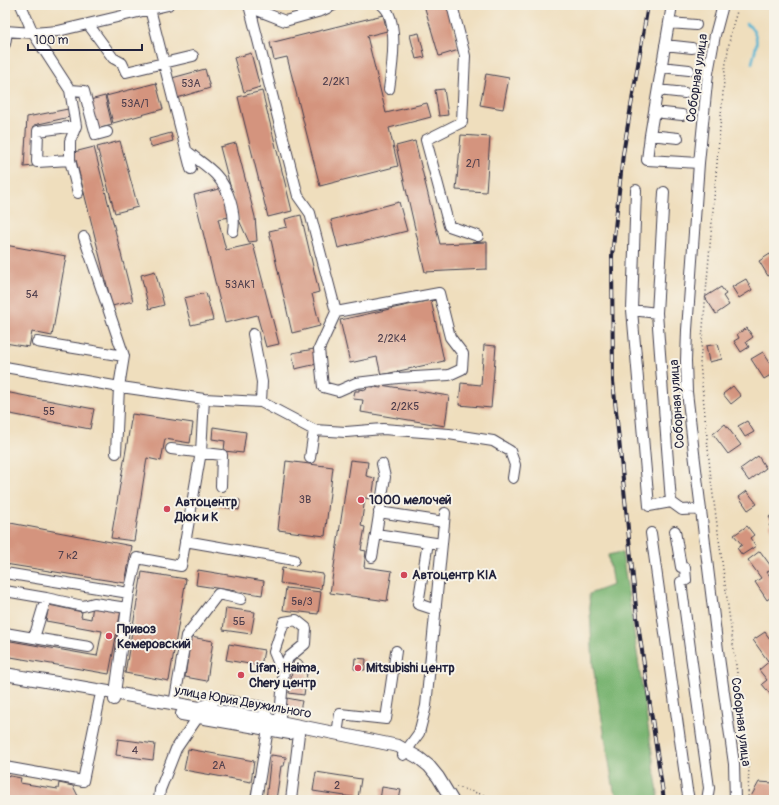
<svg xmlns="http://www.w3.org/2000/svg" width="779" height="805" font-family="Pangolin,sans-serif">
<rect width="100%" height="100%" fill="#f7f3e8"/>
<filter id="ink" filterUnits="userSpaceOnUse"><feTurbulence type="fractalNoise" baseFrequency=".025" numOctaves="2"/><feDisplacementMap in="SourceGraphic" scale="8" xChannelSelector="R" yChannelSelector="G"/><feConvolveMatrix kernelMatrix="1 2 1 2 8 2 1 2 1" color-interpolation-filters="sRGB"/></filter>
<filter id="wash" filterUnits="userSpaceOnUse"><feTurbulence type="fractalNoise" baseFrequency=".012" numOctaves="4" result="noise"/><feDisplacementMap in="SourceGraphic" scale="16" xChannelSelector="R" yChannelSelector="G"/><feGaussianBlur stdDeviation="0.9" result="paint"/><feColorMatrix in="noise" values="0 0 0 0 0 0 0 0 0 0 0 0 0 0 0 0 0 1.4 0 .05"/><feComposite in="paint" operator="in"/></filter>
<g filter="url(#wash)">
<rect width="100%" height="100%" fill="#efdebd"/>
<path fill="#7cb573" stroke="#4f6c57" d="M622,552l37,248h-36l-9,-9 -21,-125 -4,-72 24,-9 -5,-30z"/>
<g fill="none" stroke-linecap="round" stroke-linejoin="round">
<path stroke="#54b4d3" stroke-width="2.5" d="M746,23c16,13 10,23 6,40"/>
</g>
<g id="blocks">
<path fill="#d4947e" d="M424,5h23l12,45 -20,6z
M383,15l4,16 -20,5 19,77 41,-10 4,14 -42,11 9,38 -78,20 -33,-129 -13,3 -4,-17z
M419,33l6,24 -9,2 -6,-24z
M251,53l9,34 -16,5 -10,-34z
M205,69l5,19 -33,10 -5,-20z
M486,74l23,4 -6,31 -23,-4z
M156,83l7,26 -50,14 -7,-27z
M444,89l4,26 -9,1 -4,-26z
M262,91l30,120 -24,6 -30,-120z
M105,96l7,29 -15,4 -7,-29z
M68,109l2,8 -36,8 -1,41 -9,1 3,-50z
M171,133l2,8 -22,6 -2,-8z
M461,135l29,2 -4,55 -30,-2z
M120,141l18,66 -23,6 -18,-66z
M415,141l25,103 47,-2v27l-62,3 -29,-126z
M236,143l19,74 2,24 -8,1 -10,-22 -19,-73z
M94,147l39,154 -21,5 -38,-154z
M223,188l7,29 -12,2 8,31 27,-6 26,100 -13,3 -9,-32 -32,8 -31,-128z
M399,202l8,29 -69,17 -7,-28z
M301,215l18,77 -7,2 8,32 -28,7 -23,-102 18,-4 -2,-8z
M5,245l61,11 -14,80 -20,-4 -3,15 -24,-4z
M770,254l4,6v13l-6,3 -9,-15z
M155,271l9,34 -15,4 -8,-34z
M746,279l6,11 -13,8 -7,-11z
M721,287l5,7 -3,2 6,9 -13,9 -11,-17z
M206,293l7,27 -22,5 -7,-27z
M431,300l13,61 -63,14 -4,-18 -27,6 -10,-43z
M747,328l6,9 -7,5 3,5 -8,5 -7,-11 5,-3 -2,-4z
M718,344l4,15 -13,3 -3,-16z
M484,345l12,1 -5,62 -32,-3 2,-22 20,2z
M314,349l3,15 -22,5 -3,-16z
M763,352l11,17v4l-10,6 -13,-20z
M381,385l68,11 -4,30 -84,-14 2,-12 -10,-1 2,-8h4v-2l7,1 1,-4 14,2z
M733,386l8,10 -10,8 -8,-10z
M5,392l89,17 -4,20 -85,-16z
M132,414l61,9 -3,20 -25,-4 -4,22 -14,-3 -13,83 -23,-3z
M747,421l7,11 -9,5 -7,-11z
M725,424l16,21 -13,9 -15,-20z
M213,427l33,5 -3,21 -19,-2 1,-10 -13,-2z
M758,456l8,12 -17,13 -9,-12z
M350,460l18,2 -2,14 9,2 -3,21 -7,-1 -4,28 4,1 -4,23 5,1 -2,16 28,4 -5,30 -57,-8z
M286,461l47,6 -8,69 -47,-6z
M747,491l10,13 -9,6 -9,-13z
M219,497l21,3 -1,10 -21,-4z
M774,513v19l-5,-7 4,-2 -4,-6z
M5,522l127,24 -7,37 -120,-19z
M747,526l7,9 -4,3 6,8 -14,9 -5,-7 5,-3 -8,-10z
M760,551l13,18 -6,3 7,10v13l-7,5 -12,-18 6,-4 -13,-18z
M282,568l41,6 -2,15 -41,-6z
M198,570l66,11 -2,14 -66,-10z
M142,572l44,7 -17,102 -44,-8z
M286,588l35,4 -3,22 -35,-4z
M49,605l33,7 -1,5 10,2 2,-14 28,5 -12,64 -104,-18v-16l92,16 5,-25 -56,-10z
M226,608l29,4 -4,22 -28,-4z
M765,632l9,13v12l-6,4 -15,-21z
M191,637l22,4 -6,40 -22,-4z
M229,644l35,6 -3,16 -35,-6z
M355,658l11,1 -1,11 -11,-1z
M293 664a5 5 0 1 1 10 0a5 5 0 1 1-10 0Z
M772,659l2,3v37l-12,-15 5,-4 -8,-10z
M292,671l15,2 -3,22 -15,-2z
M287,698l15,3 -2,9 -15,-2z
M118,739l37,5 -2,16 -37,-5z
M188,749l66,12 -3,21 -67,-12z
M271,755l15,2 -2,9h-3l-5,34h-10z
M316,772l45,7 -3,19 -45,-7z
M5,775l16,3 -1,5 38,6 1,-6 14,3 5,10 -1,4h-72z
M759,782l15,1v17h-25z
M382,787l19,3 -2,10h-19z"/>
</g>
</g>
<g filter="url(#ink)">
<use href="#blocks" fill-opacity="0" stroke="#413e4e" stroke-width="1"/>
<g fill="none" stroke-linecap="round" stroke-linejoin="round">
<g stroke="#413e4e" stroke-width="12">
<path id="minor" d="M21,5l12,28 37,57 6,36 -38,5 -1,31 33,-2 8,33
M249,5l49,191 12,17 26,99 103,-19 11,44 13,17 -1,15 -13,6 -51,3 -42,5 -18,8 -15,-4 -4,-38 17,-37
M382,5c18,13 10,64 7,84
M452,5l13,51 -3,66 -36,18 23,86 29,10
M672,5l-22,130 -3,25 52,3
M723,5l-8,30 -7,38 -9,90 -12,167 -1,31 1,31 7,61 24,197 16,114 1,36
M249,7l36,14 36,-10 13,-6
M150,9l41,160
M669,23l27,2
M88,24l25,34 9,5 4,9 67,-16
M5,31l28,2 25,-2 110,-26
M5,44l2,-12
M665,45l27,3
M661,67l28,3
M70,90l14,1 12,44 11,-3
M658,90l27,3
M654,112l28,3
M650,135l28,3
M187,151c9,8 21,15 29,24 13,14 20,38 17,56
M70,160v-19l6,-15
M636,190l-4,120 17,196 22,-4
M664,192l-7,121 14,189 11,8 19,-1
M84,237l40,119
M632,310l25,3
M253,334l9,48 -1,20
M37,342l87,14 -5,31 -3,66
M5,367l109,19 90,13 57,3 53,28 32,2 37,-3 66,5 44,7 17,10 5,14 -2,13
M171,449l51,6 -1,31
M310,458l4,-28
M379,512l65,10
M675,531l6,36 4,1 1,12 -5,2 28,206 -2,12
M651,533l36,257 2,10
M376,534l9,-57 -3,-13
M185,541l109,19
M428,542l-10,62 18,6
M372,557l4,-23 66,10
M5,573l124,20
M5,591l41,7 37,8 11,-3 33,5
M5,633l29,5 12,-40
M34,638l55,9
M114,700l15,-107 8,-35 44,8 20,-114 3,-53
M174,704l12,-68 32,-42 23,5
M197,708l21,-9 44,8 8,14
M279,729l5,-61 -5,-4 -5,-12 10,-30 12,-2 10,8 -1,16 -17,14 -4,10
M337,734l3,-20 46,5 10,-68
M403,755l16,-22 7,-27 19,-193
M5,767l78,14 17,-83
M159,800l1,-10 16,-41 22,-32
M256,800l12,-71
M291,800l8,-66"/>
</g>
<g stroke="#413e4e" stroke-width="14">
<path id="major" d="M5,674l275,48 118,24 21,12 10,8 9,11 14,23
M182,714l108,19"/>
</g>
<path stroke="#413e4e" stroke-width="1.5" stroke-dasharray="1 3" stroke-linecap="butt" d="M739,5l-8,26 -6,38 -25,294 11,117 38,282 -1,38
M456,787l46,13"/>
<use href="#minor" stroke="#fff" stroke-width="10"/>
<use href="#major" stroke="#fff" stroke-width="12"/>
<g stroke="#22223b" stroke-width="4">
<path id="rail" d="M648,5l-25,149 -11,102 1,125 24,236 27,183"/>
</g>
<use href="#rail" stroke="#f7f3e8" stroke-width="2.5" stroke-dasharray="8" stroke-linecap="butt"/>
</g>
</g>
<g fill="#d1495b" stroke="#f7f3e8" stroke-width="1.5">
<circle cx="361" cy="500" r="4"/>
<circle cx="167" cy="509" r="4"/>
<circle cx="404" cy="575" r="4"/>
<circle cx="109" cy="636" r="4"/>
<circle cx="358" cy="668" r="4"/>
<circle cx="241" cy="675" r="4"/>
</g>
<g text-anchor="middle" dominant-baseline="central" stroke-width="4" stroke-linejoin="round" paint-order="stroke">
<g font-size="11" fill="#4e3e4c">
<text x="336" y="81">2/2К1</text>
<text x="191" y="83">53А</text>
<text x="135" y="103">53А/1</text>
<text x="473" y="163">2/1</text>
<text x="240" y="284">53АК1</text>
<text x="32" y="294">54</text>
<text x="392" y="338">2/2К4</text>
<text x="405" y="406">2/2К5</text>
<text x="49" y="411">55</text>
<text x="305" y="499">3В</text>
<text x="68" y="555">7 к2</text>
<text x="302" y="601">5в/3</text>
<text x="239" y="621">5Б</text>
<text x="135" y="750">4</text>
<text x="219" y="765">2А</text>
<text x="337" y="785">2</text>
</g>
<g font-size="13" fill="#22223b" stroke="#f7f3e8">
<text transform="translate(697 78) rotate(-82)">Соборная улица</text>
<text transform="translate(677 404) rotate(-94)">Соборная улица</text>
<text transform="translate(243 702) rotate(10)">улица Юрия Двужильного</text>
<text transform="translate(741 722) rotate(83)">Соборная улица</text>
</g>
<g font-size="13" font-weight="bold" fill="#22223b" stroke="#f7f3e8" text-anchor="start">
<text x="369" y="500">1000 мелочей</text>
<text x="175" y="502">Автоцентр<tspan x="175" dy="15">Дюк и К</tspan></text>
<text x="412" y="575">Автоцентр KIA</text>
<text x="117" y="629">Привоз<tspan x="117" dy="15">Кемеровский</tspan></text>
<text x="249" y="668">Lifan, Haima,<tspan x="249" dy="15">Chery центр</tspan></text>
<text x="366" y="668">Mitsubishi центр</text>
</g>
</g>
<rect width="779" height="805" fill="none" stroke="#f7f3e8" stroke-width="20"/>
<path d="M28 44v6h114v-6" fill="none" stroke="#22223b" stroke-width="2"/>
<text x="34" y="44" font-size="12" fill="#22223b" stroke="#f7f3e8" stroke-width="3" paint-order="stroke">100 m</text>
</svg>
